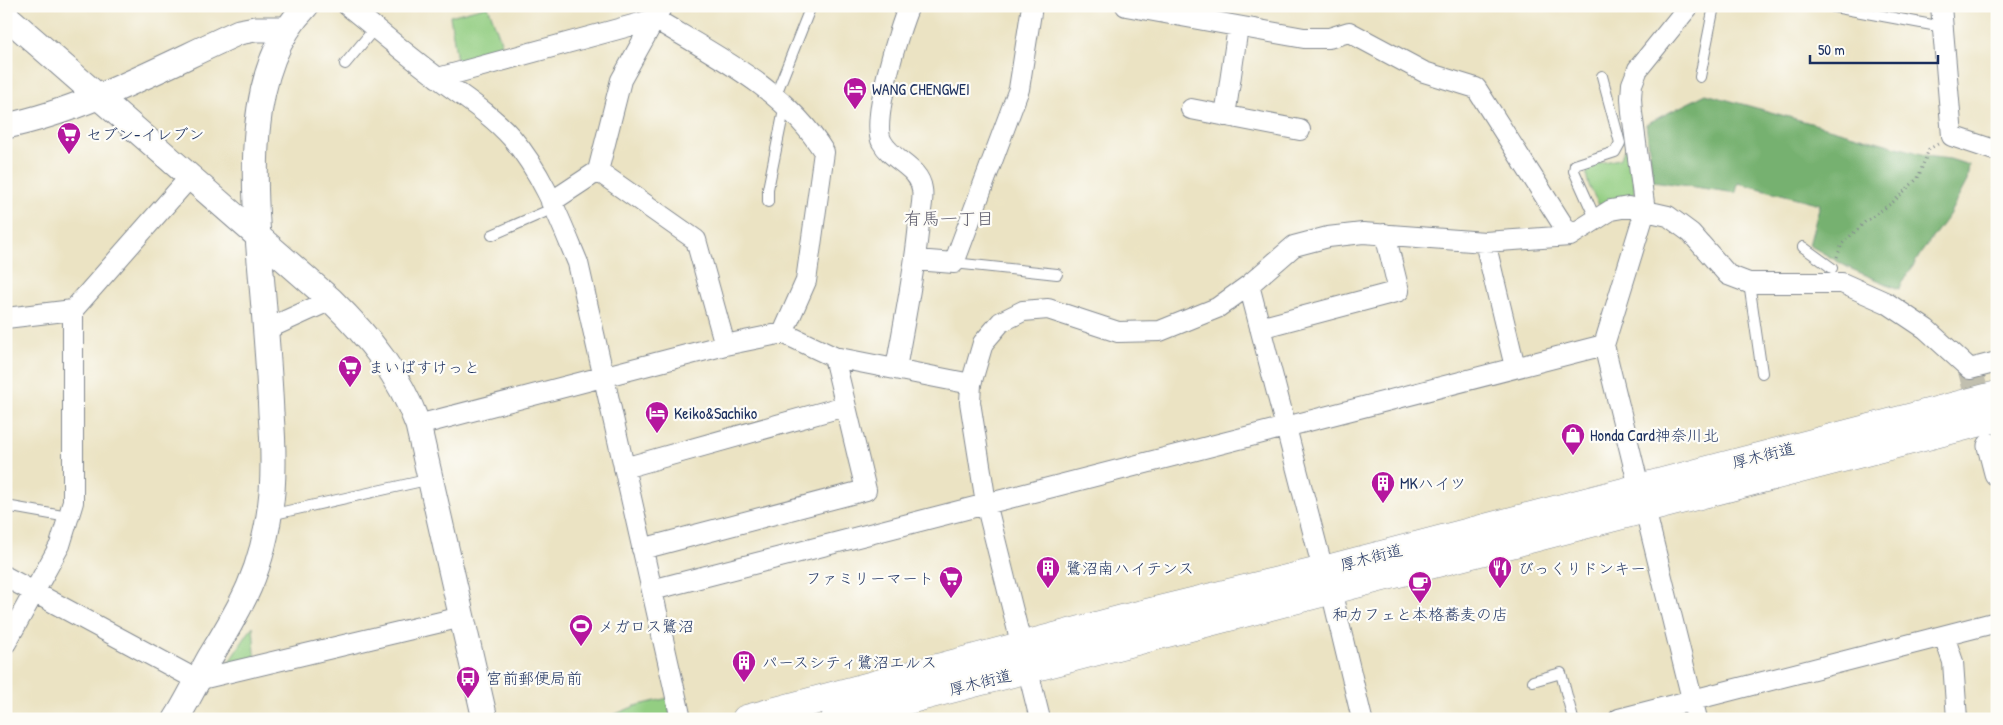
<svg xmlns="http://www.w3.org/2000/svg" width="2003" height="725" font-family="'Patrick Hand','Klee One',sans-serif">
<rect width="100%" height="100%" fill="#fdfcf7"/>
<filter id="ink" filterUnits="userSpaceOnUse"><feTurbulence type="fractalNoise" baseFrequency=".02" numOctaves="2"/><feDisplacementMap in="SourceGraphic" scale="10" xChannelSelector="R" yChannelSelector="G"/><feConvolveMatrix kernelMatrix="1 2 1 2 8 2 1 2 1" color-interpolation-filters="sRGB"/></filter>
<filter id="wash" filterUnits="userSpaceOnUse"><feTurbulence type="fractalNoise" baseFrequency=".0096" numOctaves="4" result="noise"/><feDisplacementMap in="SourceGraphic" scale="20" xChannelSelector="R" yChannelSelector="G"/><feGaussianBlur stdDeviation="1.12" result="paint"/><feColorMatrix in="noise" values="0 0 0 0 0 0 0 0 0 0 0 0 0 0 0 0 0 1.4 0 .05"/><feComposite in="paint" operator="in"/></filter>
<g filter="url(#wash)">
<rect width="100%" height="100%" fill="#ebe3c3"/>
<path fill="#93ce82" stroke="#577e70" d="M488,6l17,46 -48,9 -7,-45z
M1630,148l5,43 -9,10 -27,4c-6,-13 -17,-26 -10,-40l30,-6 6,-9z
M253,626l3,41 -36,8z
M668,698l3,21h-67l31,-13z"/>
<path fill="#76b170" stroke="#487067" d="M1706,94l227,63 17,2 19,6 -2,16 -18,34 -28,38 -22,36 -50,-21 -40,-23 11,-41 -82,-21 -2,10 -83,-12 -7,-57z"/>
</g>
<g filter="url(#ink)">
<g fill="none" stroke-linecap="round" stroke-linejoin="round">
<path stroke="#c1bfaf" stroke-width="25" stroke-dasharray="25 12" stroke-linecap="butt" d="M1970,369l13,51"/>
<g stroke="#838990" stroke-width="12">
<path id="service" d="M1834,7l109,20
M345,64l30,-36
M1700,77l14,-71
M775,97l36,-91
M768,202v-13l17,-84
M1596,220l-22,-49 1,-6 40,-13 5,-9 -18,-67
M492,235l62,-27
M1803,247l29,21
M954,263l103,11
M1749,283l13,90
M6,506l62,11
M270,515l161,-36
M1533,681l28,-8 12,46"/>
</g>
<g stroke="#838990" stroke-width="22">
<path id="minor" d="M348,6c30,24 59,49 90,72 25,19 53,36 74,60 31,36 48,82 66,125l103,456
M1126,6l178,32h25l20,-6 75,40 52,16 94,148
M1941,6l11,130 45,15
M438,78l217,-59c61,37 130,70 169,133l-18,129 -23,52
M1191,109l109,21
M1225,116l13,-89
M598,171l98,69 29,105
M551,202l47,-31 23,-91 41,-74
M1485,242l30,125
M916,260l38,3 65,-174 13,-83
M1249,285l74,285
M73,310l117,-133
M6,318l67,-8v192l-13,43 -54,98
M1260,328l139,-37 -14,-57
M265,330l66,-30
M896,369c8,-48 19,-97 23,-146 1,-10 5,-23 3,-34 -3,-22 -30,-28 -40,-47 -12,-20 17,-113 27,-136
M418,425l307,-80 58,-12 51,24 137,27
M624,468l221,-62
M1639,487l-35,-142 41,-134 -13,-98 -1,-15 1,-14 6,-15 51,-63
M1645,509l52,210
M642,549l224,-59 -32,-133
M6,577l191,103 265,-63
M652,590l952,-245
M1331,590l31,129
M1944,636l9,26 4,57
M1040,719l-54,-216 -16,-101 1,-18 12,-41 18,-21 22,-11 25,-2 70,23 42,-1 57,-23 32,-23 45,-39 34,-9 35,-4 122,9 85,-6 41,-26 17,-3 40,9 23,17 37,42 21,8h93l45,20 39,26 44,40 27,-7
M1619,719l378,-97"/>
</g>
<g stroke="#838990" stroke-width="27">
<path id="tertiary" d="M6,16l325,284c39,38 68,74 87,125l67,294
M6,126c79,-16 160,-61 233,-94l16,-3h33
M1990,446l7,27
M176,719c12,-19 22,-40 33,-60 14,-23 29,-47 40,-72 13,-30 20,-63 23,-95 2,-27 1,-53 -1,-79 -2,-47 -6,-93 -10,-140 -7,-82 -19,-202 45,-267"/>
</g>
<g stroke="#838990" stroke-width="29">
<path id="trunk" d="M746,719l380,-101 197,-48 674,-175
M835,719l1162,-301"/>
</g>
<path stroke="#838990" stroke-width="3" stroke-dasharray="1 4" stroke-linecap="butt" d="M1837,257l5,-13 23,-22 28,-20 25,-24 11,-29 9,-5"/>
<use href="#service" stroke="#fff" stroke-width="10"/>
<use href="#minor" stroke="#fff" stroke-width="20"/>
<use href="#tertiary" stroke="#fff" stroke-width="25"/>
<use href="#trunk" stroke="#fff" stroke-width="28"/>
</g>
</g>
<defs>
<g id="hotel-pin" transform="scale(1.25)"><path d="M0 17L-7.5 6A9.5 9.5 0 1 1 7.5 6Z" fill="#b5179e" stroke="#fdfcf7"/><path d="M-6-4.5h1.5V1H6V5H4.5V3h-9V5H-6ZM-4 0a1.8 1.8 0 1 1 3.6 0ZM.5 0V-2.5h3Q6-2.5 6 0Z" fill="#fff"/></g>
<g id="supermarket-pin" transform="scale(1.25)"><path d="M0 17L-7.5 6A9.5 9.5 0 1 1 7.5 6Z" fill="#b5179e" stroke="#fdfcf7"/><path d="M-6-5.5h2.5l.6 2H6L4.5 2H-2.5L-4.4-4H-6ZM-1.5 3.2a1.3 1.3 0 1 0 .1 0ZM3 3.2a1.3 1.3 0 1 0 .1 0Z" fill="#fff"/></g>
<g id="shop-pin" transform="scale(1.25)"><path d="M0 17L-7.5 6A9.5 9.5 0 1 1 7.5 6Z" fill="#b5179e" stroke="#fdfcf7"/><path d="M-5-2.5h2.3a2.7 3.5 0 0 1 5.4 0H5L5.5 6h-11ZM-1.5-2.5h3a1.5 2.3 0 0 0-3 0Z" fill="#fff"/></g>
<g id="building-pin" transform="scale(1.25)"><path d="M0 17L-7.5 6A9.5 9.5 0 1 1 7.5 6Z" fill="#b5179e" stroke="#fdfcf7"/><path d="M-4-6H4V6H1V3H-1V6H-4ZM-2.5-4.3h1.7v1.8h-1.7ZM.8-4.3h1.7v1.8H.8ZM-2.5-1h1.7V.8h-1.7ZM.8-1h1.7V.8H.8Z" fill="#fff"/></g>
<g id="restaurant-pin" transform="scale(1.25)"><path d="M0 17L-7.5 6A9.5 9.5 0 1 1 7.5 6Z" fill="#b5179e" stroke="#fdfcf7"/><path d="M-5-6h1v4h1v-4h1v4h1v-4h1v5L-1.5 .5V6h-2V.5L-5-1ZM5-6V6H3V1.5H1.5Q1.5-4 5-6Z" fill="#fff"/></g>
<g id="cafe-pin" transform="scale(1.25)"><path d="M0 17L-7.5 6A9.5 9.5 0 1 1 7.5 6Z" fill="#b5179e" stroke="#fdfcf7"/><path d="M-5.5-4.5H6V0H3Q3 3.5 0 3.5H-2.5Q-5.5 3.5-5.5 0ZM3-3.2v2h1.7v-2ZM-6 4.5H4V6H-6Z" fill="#fff"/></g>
<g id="stadium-pin" transform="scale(1.25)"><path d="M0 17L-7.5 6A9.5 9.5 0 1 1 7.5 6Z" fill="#b5179e" stroke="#fdfcf7"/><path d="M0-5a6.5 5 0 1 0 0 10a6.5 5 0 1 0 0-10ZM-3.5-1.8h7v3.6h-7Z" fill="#fff"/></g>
<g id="bus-pin" transform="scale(1.25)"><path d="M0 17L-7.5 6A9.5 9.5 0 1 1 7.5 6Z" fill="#b5179e" stroke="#fdfcf7"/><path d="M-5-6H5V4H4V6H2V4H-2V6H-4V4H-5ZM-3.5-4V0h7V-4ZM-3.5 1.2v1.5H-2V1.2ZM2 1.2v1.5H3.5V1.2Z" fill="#fff"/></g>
</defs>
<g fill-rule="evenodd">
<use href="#hotel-pin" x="855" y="89"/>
<use href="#supermarket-pin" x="69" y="134"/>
<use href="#supermarket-pin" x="350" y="367"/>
<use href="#hotel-pin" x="657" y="413"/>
<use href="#shop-pin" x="1573" y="435"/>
<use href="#building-pin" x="1383" y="483"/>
<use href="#building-pin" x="1048" y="568"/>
<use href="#restaurant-pin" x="1500" y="568"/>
<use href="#supermarket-pin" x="951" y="578"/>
<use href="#cafe-pin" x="1420" y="583"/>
<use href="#stadium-pin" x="581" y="626"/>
<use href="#building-pin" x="744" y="662"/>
<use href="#bus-pin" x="468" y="678"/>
</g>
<g text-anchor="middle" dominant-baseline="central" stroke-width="4.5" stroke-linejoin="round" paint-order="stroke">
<g font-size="16" fill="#1b2f5e" stroke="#fdfcf7" text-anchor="start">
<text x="872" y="89">WANG CHENGWEI</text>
<text x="86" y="134">セブン-イレブン</text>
<text x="368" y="367">まいばすけっと</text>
<text x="674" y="413">Keiko&amp;Sachiko</text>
<text x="1590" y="435">Honda Card神奈川北</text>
<text x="1400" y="483">MKハイツ</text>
<text x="1066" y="568">鷺沼南ハイテンス</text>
<text x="1518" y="568">びっくりドンキー</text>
<text x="934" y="578" text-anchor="end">ファミリーマート</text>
<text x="1420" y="614" text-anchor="middle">和カフェと本格蕎麦の店</text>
<text x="598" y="626">メガロス鷺沼</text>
<text x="762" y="662">パースシティ鷺沼エルス</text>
<text x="486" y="678">宮前郵便局前</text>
</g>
<g font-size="16" fill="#1b2f5e" stroke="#fdfcf7">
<text transform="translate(1763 455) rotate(-14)">厚木街道</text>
<text transform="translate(1371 557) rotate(-15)">厚木街道</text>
<text transform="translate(980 682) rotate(-14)">厚木街道</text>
</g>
<g font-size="18" fill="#5f5e6e" stroke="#fdfcf7">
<text x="949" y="218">有馬一丁目</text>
</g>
</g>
<rect width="2003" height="725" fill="none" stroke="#fdfcf7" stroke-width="25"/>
<path d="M1810 55v8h128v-8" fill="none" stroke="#1b2f5e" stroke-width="2.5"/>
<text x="1818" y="55" font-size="15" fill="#1b2f5e" stroke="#fdfcf7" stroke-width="4" paint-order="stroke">50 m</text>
</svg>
